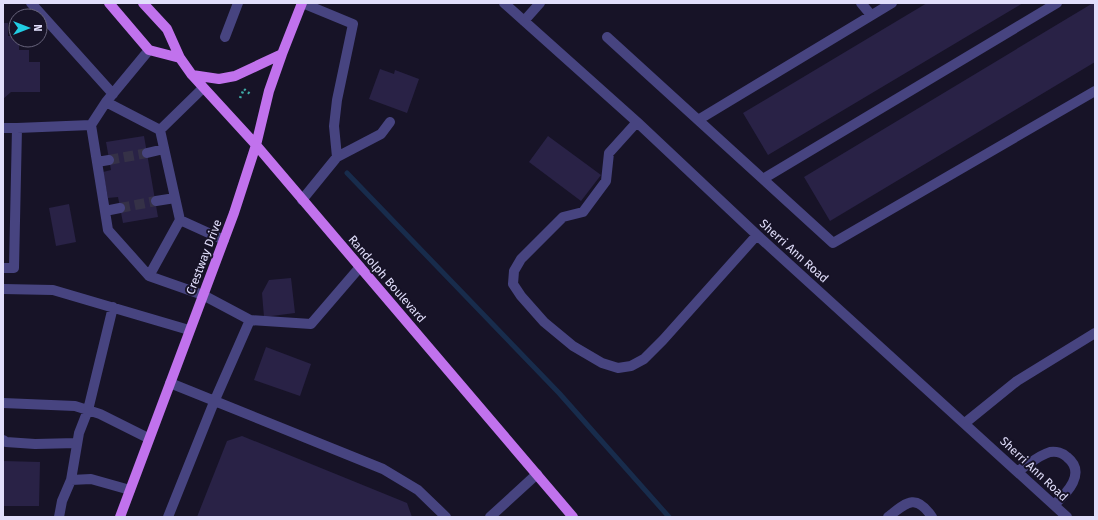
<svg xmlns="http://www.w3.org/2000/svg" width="1098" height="520" font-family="'Fira Sans',sans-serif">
<rect width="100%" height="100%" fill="#171327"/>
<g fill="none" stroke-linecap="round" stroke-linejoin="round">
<path stroke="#182c4c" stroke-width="5" d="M347,173l212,220 110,124"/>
</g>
<path fill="#292246" d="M927,3h96l-255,152 -25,-42z
M1093,3h2v59l-265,159 -26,-44z
M3,23h5v13h8v4h3v10h10v12h11v30h-29l-8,7z
M380,69l14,5 1,-4 24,9 -12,34 -38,-14z
M144,136l14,81 -35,6 -5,-26 -10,1 -5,-26 8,-2 -5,-28z
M548,136l53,39 -20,26 -52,-39z
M69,204l7,38 -20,4 -7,-38z
M291,278l4,35 -31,4 -2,-24 7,-13z
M266,347l45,17 -11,32 -46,-16z
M242,436l165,67 5,14h-215l30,-76z
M3,461l37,1 -1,44h-36z"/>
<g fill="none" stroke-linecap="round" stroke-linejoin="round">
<path stroke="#353147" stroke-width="10" stroke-dasharray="10 5" stroke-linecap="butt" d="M109,160l38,-7
M120,208l36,-7"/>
<path stroke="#40aca7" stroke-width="2.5" stroke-dasharray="2 3" stroke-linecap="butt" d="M240,98l4,-9 6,5"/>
<path stroke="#474480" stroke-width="10" d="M31,3l82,91
M302,3l51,21 -16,76 -3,26 3,31
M504,3l133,119 120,113 310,282
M861,3l10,12
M524,21l16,-18
M225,37l13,-34
M607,37l226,206 262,-152
M149,50l-43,52 -15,23 17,105 41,46 54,19 47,25
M203,88l-43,42 20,90 44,20
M106,102l54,28
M698,120l194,-117
M637,122l-28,31 -3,28 -23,31 -20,5 -42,42 -7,12 -1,13 8,12 23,26 29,24 29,17 16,5 13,-2 13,-7 19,-19 94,-105
M3,128h14
M147,153l17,-4
M97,162l12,-2
M763,179l294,-176
M302,200l35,-43 44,-23 9,-12
M156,201l19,-3
M105,211l15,-3
M3,268h11l3,-140 74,-3
M149,276l31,-56
M3,289l50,1 136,40
M170,383l213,86 35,21 28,27
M3,403l72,3 25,8 48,24
M965,423l52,-42 78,-48
M3,440l3,2 29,2 42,-1
M1018,471c10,-6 21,-16 32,-19 6,-1 13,1 17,5 20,16 0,36 -13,48
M71,480l8,-47 9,-23 25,-103
M59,517l3,-16 9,-21 20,-1 39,11
M168,517l46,-115 36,-82 61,4 49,-57
M490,517l47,-43
M888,517c19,-15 28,-24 44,0"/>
<path stroke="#c172ed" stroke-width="10" d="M109,3l40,47 31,8
M143,3l24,26 13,29 12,17 64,70 317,372
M192,75l27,4 16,-3 47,-22
M120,517l114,-304 22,-68 13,-54 13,-37 20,-51"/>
</g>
<g text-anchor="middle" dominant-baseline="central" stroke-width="4" stroke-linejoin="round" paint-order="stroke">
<g font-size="12" fill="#e1defb" stroke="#171327">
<text transform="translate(794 251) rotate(42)">Sherri Ann Road</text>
<text transform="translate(204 257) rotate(-69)">Crestway Drive</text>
<text transform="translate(387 279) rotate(49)">Randolph Boulevard</text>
<text transform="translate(1034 469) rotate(43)">Sherri Ann Road</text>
</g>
</g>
<rect width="1098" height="520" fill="none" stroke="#e1defb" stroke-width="8"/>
<g transform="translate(28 28) rotate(90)"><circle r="19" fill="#171327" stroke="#68647c"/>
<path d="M0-3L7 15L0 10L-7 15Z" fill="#21cde3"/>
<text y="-6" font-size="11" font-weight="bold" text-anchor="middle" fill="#e1defb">N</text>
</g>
</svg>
